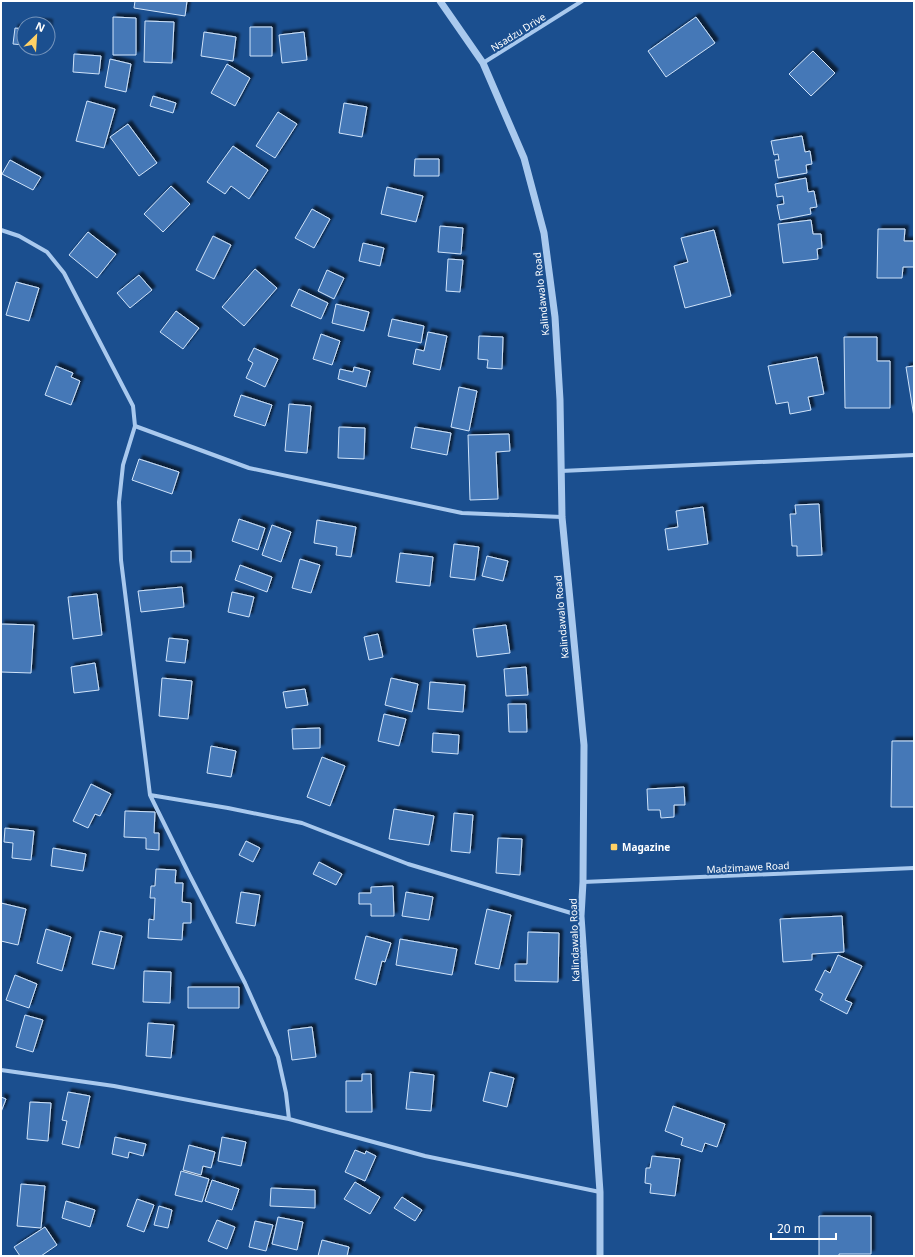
<svg xmlns="http://www.w3.org/2000/svg" width="915" height="1257" font-family="'Noto Sans',sans-serif">
<defs>
<filter id="shadow"><feDropShadow dx="3.5" dy="-3.5" stdDeviation="1" flood-color="#0009"/></filter>
</defs>
<rect width="100%" height="100%" fill="#1b4f8f"/>
<path fill="#4478b7" stroke="#cfe3fa" filter="url(#shadow)" d="M135,1h52l-2,15 -51,-8z
M113,17l23,1v37h-23z
M696,17l19,26 -49,34 -18,-26z
M145,21l29,1 -2,41 -28,-1z
M35,22l14,1 -1,13v-12h-13z
M250,27h22v29h-22z
M15,28l9,1v16l-11,-1z
M204,32l32,5 -3,24 -32,-5z
M304,32l3,28 -25,3 -3,-28z
M813,51l22,22 -24,23 -22,-22z
M74,54l27,2 -2,18 -26,-2z
M110,59l21,5 -5,28 -21,-5z
M227,64l23,14 -15,28 -24,-13z
M153,96l23,7 -3,10 -23,-7z
M87,101l28,8 -11,39 -28,-7z
M344,103l23,4 -5,30 -23,-4z
M278,112l19,12 -22,34 -19,-12z
M128,124l29,39 -18,13 -29,-39z
M802,136l3,16 5,-1 2,13 -6,1 1,8 -29,5 -3,-18h4l-1,-6 -4,1 -3,-14z
M233,146l35,24 -19,29 -18,-13 -6,8 -18,-12z
M415,159h24v17h-25z
M10,160l31,17 -8,13 -31,-16z
M806,178l2,14 6,-1 3,16 -7,1 1,6 -31,6 -3,-15 7,-1 -1,-8 -6,1 -2,-13z
M171,186l19,18 -27,28 -19,-18z
M387,187l36,9 -7,26 -35,-8z
M312,209l18,10 -16,29 -19,-10z
M811,220l2,14h8l1,14 -5,1 1,10 -35,4 -5,-39z
M440,226l23,2 -2,26 -23,-2z
M878,229h27l-1,12h10v26h-11l-1,11h-25z
M714,230l17,66 -46,12 -11,-42 14,-4 -7,-24z
M88,232l28,22 -19,24 -28,-23z
M213,236l18,9 -17,34 -18,-9z
M363,243l21,5 -4,18 -21,-5z
M448,259l15,1 -3,32 -14,-1z
M255,269l22,19 -33,38 -22,-19z
M327,270l17,8 -10,21 -16,-8z
M139,275l13,15 -22,18 -13,-15z
M16,282l23,6 -10,33 -23,-6z
M299,289l29,14 -7,16 -30,-13z
M336,304l33,8 -5,19 -32,-8z
M176,311l23,17 -16,21 -23,-17z
M392,319l32,7 -3,17 -33,-7z
M428,332l19,4 -7,34 -27,-6 3,-15 8,2z
M321,334l19,7 -8,24 -19,-6z
M479,336l24,1 -1,32 -15,-1 1,-8 -10,-1z
M844,337h33v24h13v47h-45z
M254,348l24,11 -13,28 -19,-9 7,-15 -5,-3z
M817,357l7,37 -16,3 3,13 -21,4 -2,-12 -12,2 -8,-38z
M56,366l17,7 -2,4 9,4 -9,24 -26,-10z
M914,366v51l-8,-50z
M354,367l16,4 -4,16 -28,-8 2,-10 13,3z
M459,387l18,4 -8,40 -18,-4z
M241,395l31,10 -7,21 -31,-10z
M289,404l22,2 -4,47 -22,-2z
M339,427l26,1 -1,31 -26,-1z
M415,427l36,6 -4,22 -36,-7z
M509,434l1,17 -14,1 2,47 -28,1 -2,-65z
M139,459l40,13 -7,22 -40,-14z
M819,504l3,51 -25,1v-10h-5l-2,-32h6l-1,-9z
M703,507l5,37 -40,6 -3,-21 13,-2 -2,-16z
M239,519l26,9 -7,22 -26,-9z
M317,520l39,7 -5,30 -15,-2 1,-8 -23,-4z
M272,525l19,7 -10,30 -19,-7z
M454,544l25,3 -4,33 -25,-3z
M171,551h20v11h-20z
M400,553l33,4 -3,29 -34,-4z
M487,556l21,5 -5,20 -21,-5z
M300,559l20,6 -9,28 -19,-5z
M240,565l32,12 -5,15 -32,-12z
M182,587l2,20 -43,5 -3,-21z
M232,592l22,5 -5,20 -21,-5z
M97,594l5,41 -29,4 -5,-42z
M1,624l33,1 -3,48 -30,-1z
M506,625l4,28 -33,4 -4,-28z
M378,634l5,23 -14,3 -5,-23z
M169,638l19,2 -3,23 -19,-2z
M95,663l4,27 -25,3 -3,-26z
M526,667l2,28 -22,1 -2,-27z
M162,678l30,3 -4,38 -29,-3z
M391,678l27,6 -6,28 -27,-7z
M430,682l35,3 -2,27 -35,-3z
M305,689l3,16 -22,3 -3,-16z
M508,704h18l1,28h-18z
M384,714l22,5 -7,27 -21,-5z
M320,728v20l-27,1 -1,-20z
M433,733l26,2 -1,19 -26,-2z
M892,741h22v66h-23z
M211,746l25,5 -5,26 -24,-4z
M322,757l23,9 -15,40 -23,-9z
M91,784l20,10 -11,22 -5,-2 -7,14 -15,-7z
M684,787l1,18h-11v12l-13,1 -1,-8h-12l-1,-21z
M394,809l40,7 -5,29 -40,-6z
M125,811l30,1 -1,21h5v17l-13,-1v-11l-22,-1z
M454,813l19,2 -3,38 -19,-2z
M5,828l29,3 -3,29 -19,-2 1,-15 -9,-1z
M498,838l24,1 -2,36 -24,-2z
M246,841l14,7 -7,14 -14,-7z
M53,848l33,6 -3,17 -32,-5z
M319,862l23,12 -6,11 -23,-11z
M156,869l20,1 -1,13h8l-1,19 9,1v20h-8l-1,17 -34,-2 1,-19 5,1 1,-22h-5l1,-12h4z
M393,886l1,30h-23v-12h-12v-11h12v-6z
M241,892l19,3 -5,31 -19,-3z
M406,892l27,5 -4,23 -27,-4z
M1,903l25,6 -8,36 -17,-4z
M487,909l24,6 -12,54 -24,-5z
M842,916l2,36 -32,2v6l-29,2 -3,-43z
M46,929l25,8 -9,34 -25,-8z
M100,931l22,5 -8,33 -22,-5z
M528,932l31,1 -1,49 -43,-1v-17h12z
M366,936l25,7 -6,19 -3,-1 -6,24 -21,-6z
M400,939l57,10 -5,26 -56,-10z
M838,955l24,11 -17,34 7,3 -5,11 -27,-14 3,-6 -8,-4 10,-20 5,3z
M144,971l27,1 -1,31 -27,-1z
M15,975l22,9 -8,24 -23,-8z
M188,987h51v21h-51z
M25,1015l18,5 -10,32 -17,-5z
M148,1023l26,2 -3,33 -25,-2z
M312,1027l4,30 -24,3 -4,-30z
M410,1072l24,3 -3,36 -25,-2z
M490,1072l24,6 -7,29 -24,-6z
M362,1074h9l1,38h-26v-31h16z
M68,1092l22,4 -11,52 -17,-4 5,-23 -5,-1z
M1,1097l5,2 -5,13z
M30,1102l21,1 -3,38 -21,-2z
M673,1106l52,18 -8,23 -12,-4 -3,9 -21,-7 2,-7 -18,-7z
M115,1137l31,7 -3,12 -14,-4 -1,6 -16,-4z
M222,1137l24,5 -5,24 -23,-5z
M189,1145l26,7 -4,16 -8,-2 -2,9 -18,-5z
M355,1150l10,4 1,-3 10,5 -11,25 -20,-9z
M652,1156l28,3 -5,37 -25,-3 1,-9 -6,-1 1,-15h4z
M181,1171l28,8 -7,23 -27,-7z
M212,1180l27,9 -7,21 -27,-9z
M355,1182l25,15 -10,17 -26,-15z
M21,1184l24,2 -4,42 -24,-2z
M271,1188l44,2v18l-45,-2z
M402,1197l20,13 -7,11 -21,-13z
M137,1199l17,6 -10,27 -17,-6z
M66,1201l29,9 -5,17 -28,-9z
M159,1206l13,4 -4,18 -14,-3z
M819,1216h52v38h-32v2h-20z
M278,1217l25,5 -6,28 -25,-6z
M217,1220l18,7 -8,22 -19,-8z
M255,1221l18,4 -7,26 -17,-4z
M45,1227l12,18 -16,11h-21l-6,-9z
M322,1240l27,7 -2,9h-29z"/>
<g fill="none" stroke-linecap="round" stroke-linejoin="round">
<path stroke="#a9c9ee" stroke-width="4" d="M483,63l99,-62
M1,230l18,6 28,16 17,21 69,133 2,20 -12,39 -4,37 2,58 29,235 39,79 56,109 33,74 8,36 3,26
M135,426l114,42 213,45 100,4
M561,471l353,-16
M150,795l78,13 74,15 106,41 173,52
M583,882l331,-14
M1,1070l113,16 175,33 136,37 175,36"/>
<path stroke="#a9c9ee" stroke-width="7" d="M440,1l43,62 41,95 20,75 11,84 5,83 2,117 22,228 -1,137 -2,34 19,276v64"/>
</g>
<rect fill="#ffd166" stroke="#1b4f8f" stroke-width="1.5" x="610" y="843" width="8" height="8" rx="2"/>
<g text-anchor="middle" dominant-baseline="central" stroke-width="4" stroke-linejoin="round" paint-order="stroke">
<g font-size="10" fill="#fff" stroke="#1b4f8f">
<text transform="translate(518 32) rotate(-32)">Nsadzu Drive</text>
<text transform="translate(541 294) rotate(-96)">Kalindawalo Road</text>
<text transform="translate(561 617) rotate(-95)">Kalindawalo Road</text>
<text transform="translate(748 867) rotate(-3)">Madzimawe Road</text>
<text transform="translate(574 940) rotate(-92)">Kalindawalo Road</text>
</g>
<g font-size="10" font-weight="bold" fill="#fff" stroke="#1b4f8f" text-anchor="start">
<text x="622" y="847">Magazine</text>
</g>
</g>
<rect width="915" height="1257" fill="none" stroke="#ffffff" stroke-width="4"/>
<g transform="translate(36 36) rotate(25)"><circle r="19" fill="#1b4f8f" stroke="#7695bc"/>
<path d="M0-3L7 15L0 10L-7 15Z" fill="#ffd166"/>
<text y="-6" font-size="11" font-weight="bold" text-anchor="middle" fill="#ffffff">N</text>
</g>
<path d="M771 1233v6h65v-6" fill="none" stroke="#ffffff" stroke-width="2"/>
<text x="777" y="1233" font-size="12" fill="#ffffff" stroke="#1b4f8f" stroke-width="3" paint-order="stroke">20 m</text>
</svg>
